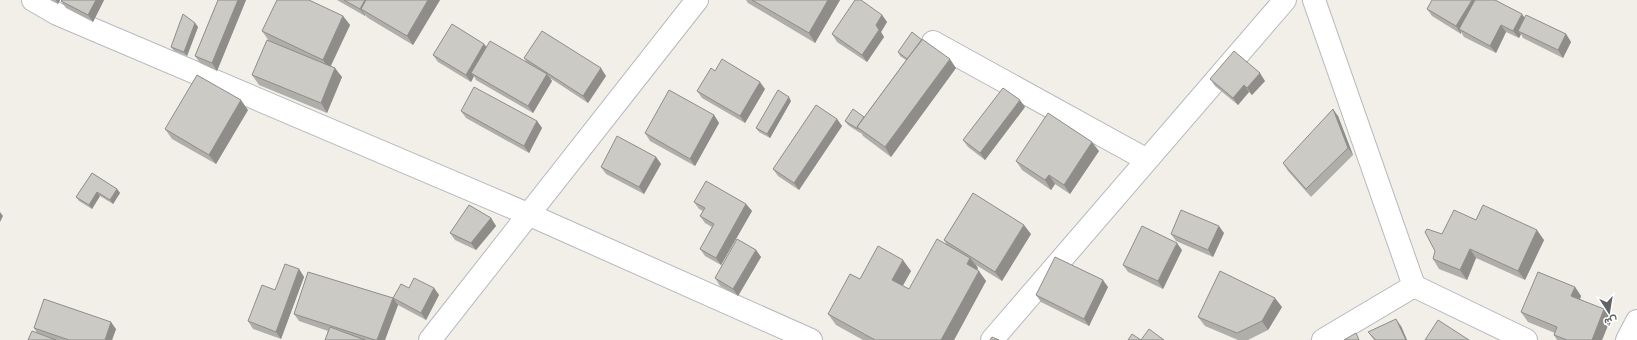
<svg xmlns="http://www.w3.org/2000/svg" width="1637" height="340" font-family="Commissioner,Vazirmatn,sans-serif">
<rect width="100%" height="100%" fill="#f1efe8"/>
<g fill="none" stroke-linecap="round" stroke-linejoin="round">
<g stroke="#b5b8bc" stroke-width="24">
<path id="minor" d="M33,0l24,14 473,201 281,125
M1314,0l100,286
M933,42l214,118
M430,340l267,-340
M992,340l293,-340
M1323,340l91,-54 112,54
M1627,340l10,-19"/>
</g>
<use href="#minor" stroke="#fff" stroke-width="22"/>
</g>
<path fill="#afaea9" d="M50,0h10l-2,4z
M62,0h42l-11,22 -27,-14 -5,-7z
M218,0h28l-29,71 -17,-8 -5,-7z
M337,0h103l-27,45 -45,-27 -3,-3v1z
M746,0h94l-25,43 -67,-40z
M1427,9l98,9 41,16 5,8 -8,16 -40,-20 -2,-4 -2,4 -13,-6 -10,21 -32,-16 -3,-5v2l-29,-18z
M882,15l5,7 -6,10 3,5 -17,25 -30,-20 -5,-8z
M343,16l7,9 -19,41 11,11 -15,36 -68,-28 -7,-10 17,-34 -7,-10z
M195,23l3,4 -11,29 -13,-5 -3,-4z
M484,44l3,3 40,16 -3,-5 82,18 -18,27 -38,-25 2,3 -19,32 -57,-33 -2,-4 -3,6 -33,-20 -5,-7z
M898,52l58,16 -65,89 -28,-21 -2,-3h-1l-12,-8 -3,-4 19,-4 42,-57 -6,-4z
M715,71l50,18 -20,34 -43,-25 -5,-7z
M1210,79l55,2 -13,14 -3,-3 -11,13 -23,-19z
M791,101l-21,37 -11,-6 -3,-4z
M1025,107l-40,53 -17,-13 -5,-7z
M248,110l-32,54 -44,-25 -7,-10z
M461,111l76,10 5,7 -13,25 -63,-35z
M714,115l5,8 -24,43 -45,-25 -5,-8z
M1338,116l15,39 -42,42 -23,-26 -5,-8z
M837,119l5,7 -43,64 -21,-14 -5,-7z
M1099,151l-29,43 -15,-10 -4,6 -29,-20 -6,-9z
M656,157l5,7 -17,30 -38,-20 -5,-7z
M92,173l25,16 3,4 -7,11 -13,-8 -8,13 -13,-8 -3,-4z
M694,202l52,2 6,7 -31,54 -16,-9 -5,-7 12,-22 -7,-4 -5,-7 3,-5 -4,-2z
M491,218l5,8 -20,24 -21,-10 -5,-7z
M1476,220l68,20 -19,40 -49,-22 -9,22 -28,-11 -6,-10 9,-25z
M1224,233l-11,24 -37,-16 -5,-7z
M1031,234l-29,47 -26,-16 2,3 -1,2 9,11 -32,59h-91l-27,-15 -8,-11 32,-35 51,-8 -9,15 7,3 38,-44 -3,-5z
M756,250l5,7 -23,39 -18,-10 -5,-8z
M1182,250l-19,39 -35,-17 -5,-7z
M299,269l5,8 -23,62 -28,-10 -5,-8z
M1108,287l-19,39 -48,-24 -5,-7z
M1575,287l6,9 -1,3 31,19 -9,22h-45l-3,-5 1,-2 -27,-11 -7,-10z
M409,288h25l5,7 -13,25 -28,-15 -13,35h-60l3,-9 -29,-10 -5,-7 99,-16z
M1282,307l-14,23 -20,10h-10l-33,-14 -7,-9z
M1401,326l6,14h-33l-6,-8z
M34,328l82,1 -4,11h-84l9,-7z"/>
<path fill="#8f8d8a" d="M56,0h4l-2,4z
M96,0h8l-11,22 -5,-7z
M238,0h8l-29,71 -5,-8z
M365,0h9l-13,9 4,6v1l-5,-7z
M428,0h12l-27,45 -6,-9z
M828,0h12l-25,43 -6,-10z
M1472,0h8l-21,29 2,3v2l-5,-8z
M1522,14l5,7 -9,10 3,3 -2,4 -6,-7z
M882,15l5,7 -6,10 3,5 -17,25 -5,-7 14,-30z
M343,16l7,9 -21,44 -6,-9z
M195,23l3,4 -11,29 -3,-4z
M1501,25l5,7 -10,21 -6,-7z
M1566,34l5,8 -8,16 -5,-8z
M484,44l5,7 -18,22 3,3 -3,6 -5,-7z
M950,59l6,9 -65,89 -6,-10z
M335,68l7,9 -15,36 -6,-10z
M601,68l5,8 -18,27 -5,-7z
M1260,73l5,8 -13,14 -5,-7z
M547,74l5,7 -19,32 -5,-7z
M760,82l5,7 -20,34 -5,-7z
M1244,85l5,7 -11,13 -5,-7z
M789,97l2,4 -21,37 -3,-4z
M241,100l7,10 -32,54 -7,-9z
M1020,100l5,7 -40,53 -5,-7z
M1333,109l5,7 15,39 -5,-7z
M714,115l5,8 -24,43 -5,-7z
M837,119l5,7 -43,64 -5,-7z
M537,121l5,7 -13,25 -5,-7z
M1092,142l7,9 -29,43 -6,-9z
M656,157l5,7 -17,30 -5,-7z
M1049,175l6,9 -4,6 -6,-10z
M117,189l3,4 -7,11 -3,-4z
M97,192l3,4 -8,13 -3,-4z
M746,204l6,7 -31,54 -5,-7z
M0,212l3,4 -3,6z
M491,218l5,8 -20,24 -5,-7z
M1024,225l7,9 -29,47 -7,-9z
M1219,226l5,7 -11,24 -5,-7z
M1537,230l7,10 -19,40 -7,-9z
M1177,243l5,7 -19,39 -5,-8z
M1470,249l6,9 -9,22 -7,-10z
M756,250l5,7 -23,39 -5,-7z
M970,258l8,10 -4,7 -7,-11z
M903,260l8,11 -11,20 -8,-11z
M299,269l5,8 -23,62 -5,-7z
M979,271l7,10 -32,59h-13z
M1103,280l5,7 -19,39 -5,-7z
M1575,287l6,9 -3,9 -7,-9z
M434,288l5,7 -13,25 -5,-7z
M393,298l5,7 -13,35h-8z
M1275,298l7,9 -14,23 -6,-9z
M1604,309l7,9 -9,22h-10z
M1396,319l5,7 6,14h-1z
M111,322l5,7 -4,11h-7z"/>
<path fill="#cccac5" stroke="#8f8d8a" d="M62,0h34l-8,15 -27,-14z
M218,0h20l-26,63 -17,-7z
M277,0h32l34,16 -20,44 -61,-29z
M344,0h21l-5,9z
M366,0h62l-21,36 -46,-27z
M752,0h76l-19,33z
M855,0h6l21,15 -6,10 3,5 -17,25 -30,-21z
M1432,0h40l-16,26 -29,-17z
M1475,0h20l27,14 -9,17 -12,-6 -11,21 -31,-17z
M183,14l12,9 -11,29 -13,-5z
M1526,15l40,19 -8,16 -40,-19z
M452,24l32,20 -18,31 -33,-20z
M542,31l59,37 -18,28 -59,-38z
M912,32l10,8 -15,19 -9,-7z
M922,39l28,20 -65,88 -28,-20z
M267,40l68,28 -14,35 -69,-28z
M490,41l57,33 -19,32 -57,-33z
M1234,51l26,22 -13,15 -3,-3 -11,13 -23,-19z
M722,59l38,23 -20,34 -43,-25 14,-23 4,3z
M197,75l44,25 -32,55 -44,-26z
M474,87l63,34 -13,25 -63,-35z
M1003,88l17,12 -40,53 -17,-13z
M669,90l45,25 -24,44 -45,-26z
M778,90l11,7 -22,37 -11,-6z
M816,105l21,14 -43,64 -21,-14z
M853,109l11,8 -7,10 1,2 -13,-8z
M1333,109l15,39 -42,41 -23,-26z
M1048,113l44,29 -28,43 -15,-10 -4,5 -29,-19z
M617,136l39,21 -17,30 -38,-20z
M92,173l25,16 -7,11 -13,-8 -8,13 -13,-8z
M706,181l40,23 -30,54 -16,-9 14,-25 -14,-8 5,-8 -11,-6z
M973,193l51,32 -29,47 -51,-32z
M469,205l22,13 -20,25 -21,-10z
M1483,205l54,25 -19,41 -48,-22 -10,21 -27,-11 2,-8 -10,-19 2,-3 15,5 12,-24 22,10z
M1181,210l38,16 -11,24 -37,-16z
M1142,226l35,17 -19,38 -35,-16z
M737,239l19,11 -23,39 -18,-11z
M937,239l33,19 -3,6 12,7 -38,69h-66l-47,-26 22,-40 10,5 18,-33 25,14 -11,20 17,9z
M1055,257l48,23 -19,39 -48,-24z
M285,264l14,5 -23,63 -28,-11 14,-36 13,5z
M1220,271l55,27 -13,23 -25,12 -39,-16z
M308,272l85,26 8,-14 8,4 5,-10 20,10 -13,25 -28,-15 -16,42h-2l-81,-26z
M1538,272l37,15 -4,9 33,13 -12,31h-25l-13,-5 3,-8 -36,-15z
M44,299l67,23 -6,18h-36l-35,-12z
M1396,319l10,21h-30l-8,-8z
M1438,320l31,20h-44z
M330,327l35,13h-40z
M1149,329l15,11h-36l4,-6 9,6z
M32,331l24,9h-28z
M1356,333l3,7h-15z
M992,337l7,3h-9z"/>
<g transform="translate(1609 312) rotate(168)" stroke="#ffffff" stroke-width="3" paint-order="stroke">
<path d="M0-3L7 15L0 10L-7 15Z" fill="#5f6368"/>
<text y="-6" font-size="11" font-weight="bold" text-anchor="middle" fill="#5f6368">ش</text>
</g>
</svg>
